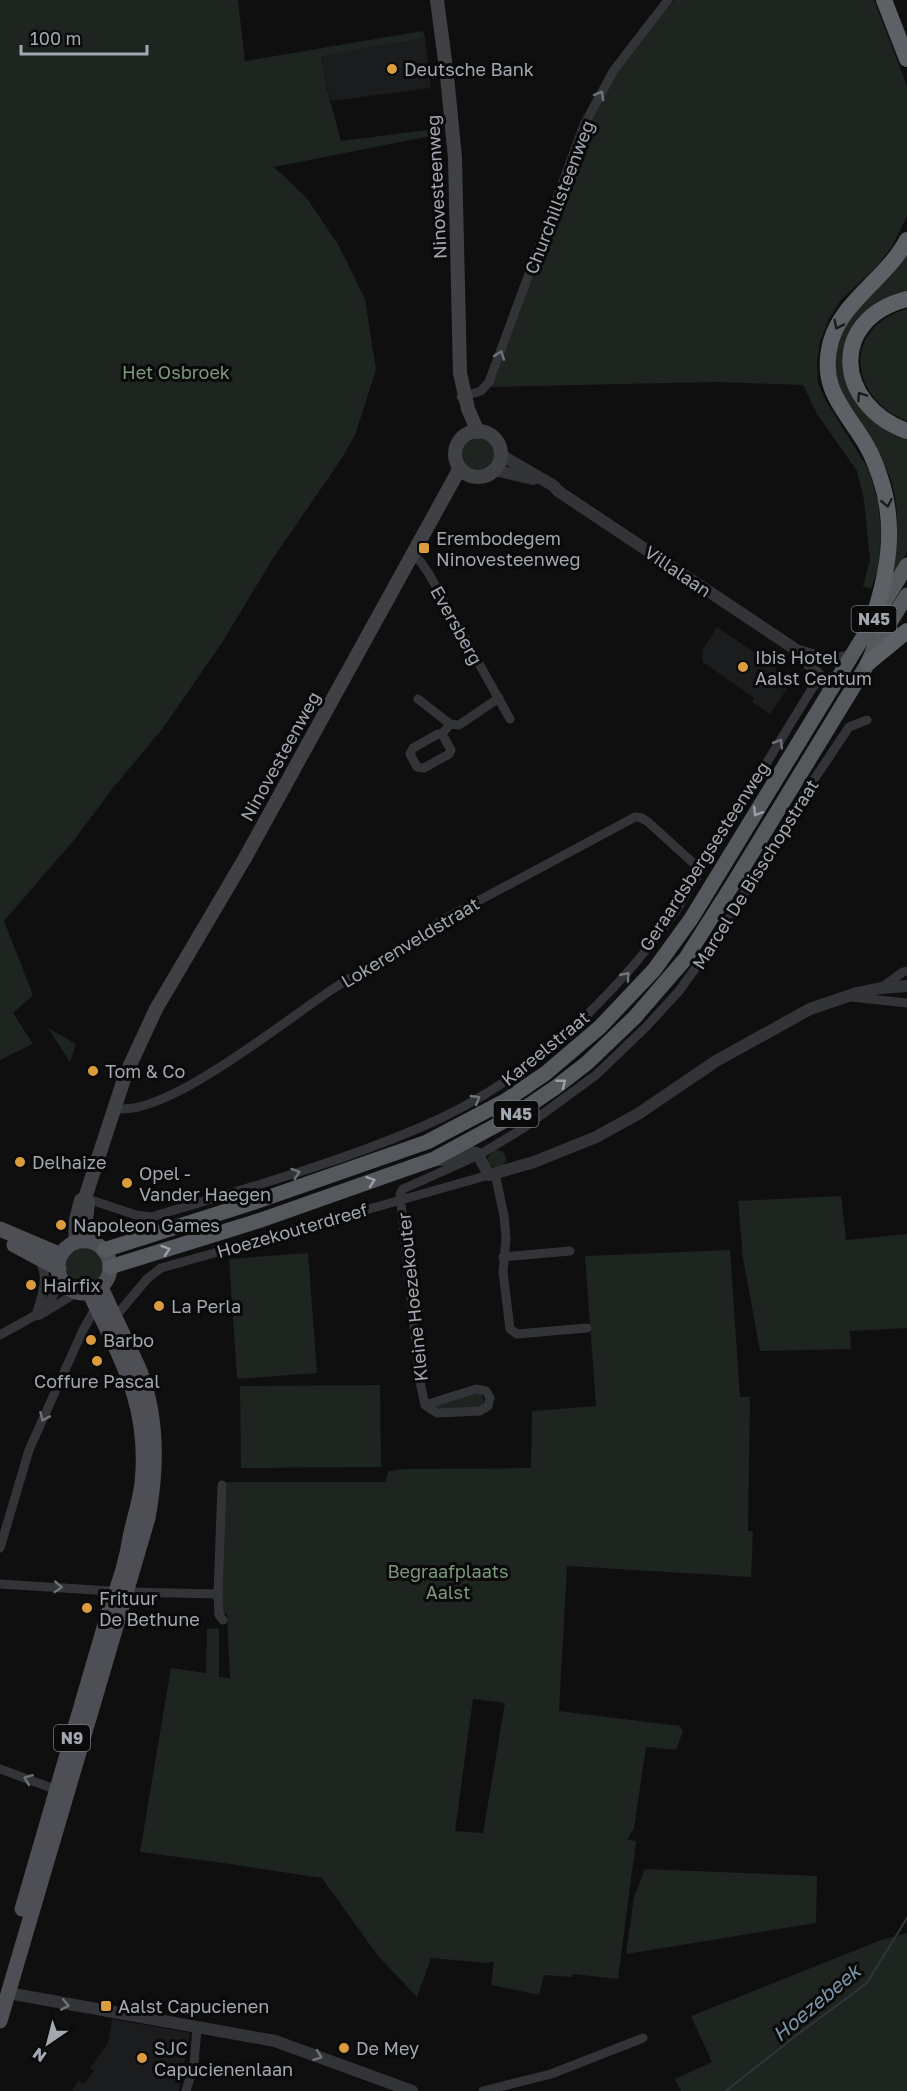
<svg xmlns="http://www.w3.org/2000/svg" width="907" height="2091" font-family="'Golos Text',sans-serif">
<rect width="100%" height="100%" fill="#0f0f10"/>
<path fill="#1b1c1d" d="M425,38l6,50 -100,13 -6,-19 -3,-27z
M717,627l67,46 3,16 -17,25 -18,-12 2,-4 -51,-36 -1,-11z
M112,2019l78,14 -11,58h-107l6,-10 7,2 9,-13 -4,-2 18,-25z"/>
<path fill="#1e241f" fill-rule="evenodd" d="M0,0h238l7,61 178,-30 2,7 -103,18 3,26 16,59 94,-12 1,6 -162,32 32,30 33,49 26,53 11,71 -21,65 -13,23 -68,99 -53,87 -58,84 -50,60 -39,52 -70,81 29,74 -20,18 20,31 -33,16z
M674,0h200l33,86v130l-16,32 -13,17 -37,35 -12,19 -9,23 -3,21 1,20 8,18 43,69 9,31 3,33 -3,35 -7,20 -8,-3 7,-26 -6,-60 -7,-29 -40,-57 -14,-29 -86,-3 -227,5 8,-17 89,-243 30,-54z
M907,252v42l-7,1 -54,61 36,71 25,11v114l-14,24 -2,-2c7,-29 9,-61 1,-91 -17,-59 -85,-94 -45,-162 4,-7 12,-14 18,-21 14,-16 28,-32 42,-48z
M907,309v112c-59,-23 -65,-94 0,-112z
M460 455a18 18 0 1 1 36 0a18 18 0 1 1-36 0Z
M48,1028l28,16 -6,18z
M488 1159a9 9 0 1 1 18 0a9 9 0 1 1-18 0Z
M841,1196l5,44 61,-6v94l-57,3 1,18 -91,2 -17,-93 -5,-57z
M65 1268a19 19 0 1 1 38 0a19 19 0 1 1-38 0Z
M730,1250l10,147h10l-2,134h5l-2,46 -184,-11 -8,145 121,15 3,5 -7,19 -30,-3 -12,81 -7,12 9,1 -18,138 -46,-5 1,3 -29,-2 -5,20 -48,-10 3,-24 -6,2 -57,-5 -14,39 -39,-41 -56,-78 -99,-15 -83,-11 31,-184 35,5 1,-44 12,-1v49l11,1 -3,-64h-7l6,-132h159l4,-11 15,-2 127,-1 1,-57 64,-5 -11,-150zM473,1699l32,4 -22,130 -28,-2z
M308,1253l9,120 -80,6 -8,-120z
M380,1385l1,82 -140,1 -1,-82z
M477,1392l5,3 2,7 -4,5 -41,2 -4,-3z
M645,1869l172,7 -1,47 -190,31 8,-57z
M907,1933v158h-226l-6,-12 37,-17 -21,-46 190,-76z"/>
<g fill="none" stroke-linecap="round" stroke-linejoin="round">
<path stroke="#2e363b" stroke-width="2" d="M726,2091l68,-54 73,-54 40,-65"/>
<path stroke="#333437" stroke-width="9" d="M461,397l20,-6 8,-9 95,-257 30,-55 54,-70
M413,556l7,5 9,13 81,145
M418,699l32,25 9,1 40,-27
M442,734l9,16 -2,4 -25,14 -7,-1 -7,-13 3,-6 25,-14h4l8,-10
M881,988l22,-16 4,-1
M851,997l56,6
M114,1108c52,12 178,-94 225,-123 30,-18 61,-35 91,-53l9,-10 196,-105 7,1 6,4 53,48
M495,1173l9,43 2,22 -3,34 7,57 7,5 70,-6
M85,1198l51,17 15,2c90,-27 181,-52 268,-89 105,-44 191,-125 257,-217l137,-224 8,-8
M503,1257l67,-6
M38,1311l13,-12 11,-19
M37,1312c6,-18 12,-36 2,-53
M115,1317l32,-38 14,-11 328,-93
M0,1335l34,-19 6,-1 38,-23
M425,1405l51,-16 10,2 4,7 -2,8 -8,5 -43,2 -12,-8 -5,-23 -20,-188 3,-5 9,-4 67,-30 43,-26 74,-54 50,-48 33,-36 39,-54 87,-144 44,-66 18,-7
M222,1485l-4,109 1,21 4,5
M0,1548l29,-98 54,-120 13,-23
M0,1584l127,8 91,2
M0,1769l60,22
M186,2091l8,-27 3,-36
M483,2091l68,-17 92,-36"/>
<path stroke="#333437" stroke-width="12" d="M501,455l53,31 4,5 240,160 33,39
M495,470l38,9
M799,651c16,5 40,13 55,2
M435,1159c16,5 26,-10 42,-6l12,22 45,-13 62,-25 42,-23 78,-53 94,-52 47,-16 24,-5 26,-2
M8,1993l267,48 137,50"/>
<path stroke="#3f4145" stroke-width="14" d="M437,0l10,76 8,82 5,215 8,36 10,23
M455 454a23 23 0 1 1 46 0a23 23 0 1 1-46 0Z
M85,1198l3,4 -2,19 6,21
M75,1243l1,-23 5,-20 4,-2 40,-122 31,-67 89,-151 215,-390"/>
<path stroke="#4d4f54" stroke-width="15" d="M0,1229l61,26
M58 1267a26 26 0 1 1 52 0a26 26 0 1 1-52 0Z
M14,1245l45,24
M22,1909l88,-302c10,-24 17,-49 21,-75 4,-16 9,-32 11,-49 8,-77 -21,-124 -53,-191
M0,2021l148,-503c9,-48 10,-100 -8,-147 -12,-28 -27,-56 -39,-84"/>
<path stroke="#55585c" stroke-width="15" d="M104,1250l151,-48 172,-60 78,-41 41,-28 54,-46 54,-57 37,-51 216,-354
M110,1267l151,-47 173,-61 81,-44 41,-28 31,-24 48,-46 51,-59 47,-74 135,-221 6,-15 33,-53"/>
<path stroke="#5d6065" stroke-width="16" d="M884,0l23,59
M907,299c-79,20 -72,106 0,132
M871,624c17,-49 26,-97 9,-147 -5,-16 -12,-31 -22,-45 -21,-31 -38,-51 -27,-91 12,-41 56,-63 76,-101
M868,663l39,-32"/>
</g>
<defs><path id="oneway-chevron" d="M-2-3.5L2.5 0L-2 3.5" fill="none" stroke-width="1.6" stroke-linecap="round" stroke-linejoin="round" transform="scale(1.5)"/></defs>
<g stroke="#70737a">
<use href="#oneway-chevron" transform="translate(600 95) rotate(-61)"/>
<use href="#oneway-chevron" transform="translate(500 355) rotate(-70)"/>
<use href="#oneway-chevron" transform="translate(779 743) rotate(-59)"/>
<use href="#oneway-chevron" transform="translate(626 976) rotate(-48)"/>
<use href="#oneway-chevron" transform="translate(476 1099) rotate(-31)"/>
<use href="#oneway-chevron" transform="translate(296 1173) rotate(-18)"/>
<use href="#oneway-chevron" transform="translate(44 1417) rotate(114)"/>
<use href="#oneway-chevron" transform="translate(58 1587) rotate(3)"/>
<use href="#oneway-chevron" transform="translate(28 1779) rotate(-159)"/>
<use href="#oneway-chevron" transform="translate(65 2005) rotate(11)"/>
<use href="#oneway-chevron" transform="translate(318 2056) rotate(20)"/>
</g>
<g stroke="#1b1b1d">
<use href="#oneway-chevron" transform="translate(838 325) rotate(116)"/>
<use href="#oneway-chevron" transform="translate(861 396) rotate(-123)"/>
<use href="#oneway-chevron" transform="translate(887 503) rotate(79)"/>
</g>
<g stroke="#9a9fa8">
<use href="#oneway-chevron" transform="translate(757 812) rotate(121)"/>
<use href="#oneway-chevron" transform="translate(562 1083) rotate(-38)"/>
<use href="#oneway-chevron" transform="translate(371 1181) rotate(-19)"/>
<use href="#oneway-chevron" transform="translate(166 1250) rotate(-18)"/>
</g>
<g fill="#db9c3d" stroke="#0a0a0b" stroke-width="2">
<circle cx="392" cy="69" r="6"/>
<rect x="418" y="542" width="12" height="12" rx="3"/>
<circle cx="743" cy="667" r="6"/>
<circle cx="93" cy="1071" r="6"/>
<circle cx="20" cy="1162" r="6"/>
<circle cx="127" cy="1183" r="6"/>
<circle cx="61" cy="1225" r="6"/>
<circle cx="31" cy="1285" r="6"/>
<circle cx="159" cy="1306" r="6"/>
<circle cx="91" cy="1340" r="6"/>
<circle cx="97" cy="1361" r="6"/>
<circle cx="87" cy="1608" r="6"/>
<rect x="100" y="2000" width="12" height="12" rx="3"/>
<circle cx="344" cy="2048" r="6"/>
<circle cx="142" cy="2058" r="6"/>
</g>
<g text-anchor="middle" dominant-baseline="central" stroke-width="6" stroke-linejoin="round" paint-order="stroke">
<g fill="#0a0a0b" stroke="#74787e" stroke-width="1.5">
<rect x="851.5" y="606" width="45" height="26" rx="4.5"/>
<rect x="493.5" y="1101" width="45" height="26" rx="4.5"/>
<rect x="54" y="1725" width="36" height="26" rx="4.5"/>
</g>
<g font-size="16" font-weight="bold" fill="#a2a7b0">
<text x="874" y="619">N45</text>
<text x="516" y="1114">N45</text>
<text x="72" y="1738">N9</text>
</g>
<g font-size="18" fill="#a2a7b0" stroke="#0a0a0b" text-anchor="start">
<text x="404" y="69">Deutsche Bank</text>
<text x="436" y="538">Erembodegem<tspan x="436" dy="21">Ninovesteenweg</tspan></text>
<text x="755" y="657">Ibis Hotel<tspan x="755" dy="21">Aalst Centum</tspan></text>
<text x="105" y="1071">Tom &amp; Co</text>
<text x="32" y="1162">Delhaize</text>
<text x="139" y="1173">Opel -<tspan x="139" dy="21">Vander Haegen</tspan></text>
<text x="73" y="1225">Napoleon Games</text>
<text x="43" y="1285">Hairfix</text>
<text x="171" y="1306">La Perla</text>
<text x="103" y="1340">Barbo</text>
<text x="97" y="1381" text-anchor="middle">Coffure Pascal</text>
<text x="99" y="1598">Frituur<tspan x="99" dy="21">De Bethune</tspan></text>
<text x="118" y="2006">Aalst Capucienen</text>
<text x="154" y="2048">SJC<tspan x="154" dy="21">Capucienenlaan</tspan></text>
<text x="356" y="2048">De Mey</text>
</g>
<g font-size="18" fill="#a2a7b0" stroke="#0a0a0b">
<text transform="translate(436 187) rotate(-93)">Ninovesteenweg</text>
<text transform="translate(559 197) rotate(-69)">Churchillsteenweg</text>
<text transform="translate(678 571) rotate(34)">Villalaan</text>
<text transform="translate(457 625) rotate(61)">Eversberg</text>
<text transform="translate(280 756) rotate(-61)">Ninovesteenweg</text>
<text transform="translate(704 856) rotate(-57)">Geraardsbergsesteenweg</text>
<text transform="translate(755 874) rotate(-58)">Marcel De Bisschopstraat</text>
<text transform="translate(410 942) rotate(-31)">Lokerenveldstraat</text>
<text transform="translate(545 1048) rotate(-39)">Kareelstraat</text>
<text transform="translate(292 1230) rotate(-16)">Hoezekouterdreef</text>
<text transform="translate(412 1297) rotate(-96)">Kleine Hoezekouter</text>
</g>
<g font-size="18" fill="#7b997b" stroke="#0a0a0b">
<text x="176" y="372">Het Osbroek</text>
<text x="448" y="1571">Begraafplaats<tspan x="448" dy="21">Aalst</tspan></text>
</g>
<g font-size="20" font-style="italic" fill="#7c96a8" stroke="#0a0a0b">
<text transform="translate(816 2002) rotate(-40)">Hoezebeek</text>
</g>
</g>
<g transform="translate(48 2043) rotate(215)" stroke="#0a0a0b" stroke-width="4.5" paint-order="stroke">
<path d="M0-4.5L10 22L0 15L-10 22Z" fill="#a2a7b0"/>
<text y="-9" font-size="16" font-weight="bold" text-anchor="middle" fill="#a2a7b0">N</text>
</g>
<path d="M21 45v9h126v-9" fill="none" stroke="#a2a7b0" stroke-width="3"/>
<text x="30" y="45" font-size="18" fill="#a2a7b0" stroke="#0a0a0b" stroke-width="4.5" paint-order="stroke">100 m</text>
</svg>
